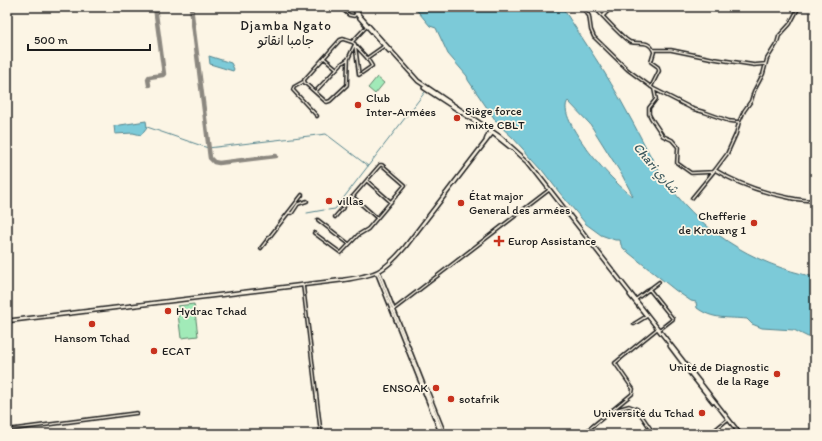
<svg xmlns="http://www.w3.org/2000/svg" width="822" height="441" font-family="Itim,'Playpen Sans Arabic',sans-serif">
<rect width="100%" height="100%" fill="#fcf5e5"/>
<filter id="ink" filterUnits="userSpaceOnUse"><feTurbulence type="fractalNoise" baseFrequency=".025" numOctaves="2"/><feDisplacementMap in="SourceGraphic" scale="8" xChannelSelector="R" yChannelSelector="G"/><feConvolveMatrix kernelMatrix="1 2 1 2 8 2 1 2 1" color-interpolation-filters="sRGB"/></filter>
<g filter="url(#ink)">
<path fill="#a1eab8" stroke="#5e836a" d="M377,77l7,6 -9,11 -7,-6z
M194,304l4,32 -17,2 -4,-32z"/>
<path fill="#7bcad8" stroke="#55848d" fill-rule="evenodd" d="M414,7h148c22,34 45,67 64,103 12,21 22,43 35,64 36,55 90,90 154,103v59l-7,1 -14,-7 -32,-2 -10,-4 -5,-5c-19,-2 -34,1 -50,-11l-1,-6 -5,-1 -16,-11 -51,-41 -3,-4 -1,-5h-5l-14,-5 -15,-11 -27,-32 -17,-22 -29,-32 -15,-14 -30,-44 -1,-4 -19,-22 -12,-26 -6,-2zM568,101l22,23 32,51 11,21c-16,-8 -79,-78 -65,-95z
M209,56l22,7 3,6 -1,2 -23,-7z
M146,121l1,6 -6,8 -8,-2 -18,1 -1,-8z"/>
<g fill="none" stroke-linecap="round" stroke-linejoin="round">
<path stroke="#55848d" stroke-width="1" d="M147,127l61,21 118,-14 42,32
M328,210l7,-1 90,-117
M307,213l17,-3"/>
<path stroke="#8c8880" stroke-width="4.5" d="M191,7l19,151 4,4 5,1 57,-7
M149,85l-1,-6 1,-2 14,-2 1,-1 -9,-67"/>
<g stroke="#1c1c1c" stroke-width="4.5">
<path id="minor" d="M340,7l9,8 5,1 2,-2
M582,7l7,9 2,14 3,7 34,33 26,19 39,20 11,3 25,9 10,1
M594,7c6,6 30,33 36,35 10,3 19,-3 24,10l-3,10 7,5 1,4 -8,16
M586,12l7,-5
M603,16l9,-9
M355,44l4,31 13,-9 -5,-8
M356,46l11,12 17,-12
M654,50h17l44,9 39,6 11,-1
M324,58l12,10
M348,59l-7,5 -26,28 10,9 2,1 3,-1 17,-16 1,-26 7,-15 -3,-2 15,-16
M303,82l-9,5 -1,3 24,26
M654,89l2,10 -7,9v6l2,4 12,18 9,4 6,7 -1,16 14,10 22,-1
M315,92l-10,-9 -1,-3 36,-40 3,-1 9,3
M715,170l12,-16 9,-20 3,-12 5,-11 7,-10 3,-10 9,-17 4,-15 10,-16 2,-7 11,-12 9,-17
M367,181l24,21
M353,197l24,21
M692,198l23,-28c23,14 49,23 75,28 8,2 17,2 25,3
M288,213h4l6,-9 9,-3
M318,220l31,24
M314,233l27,20 17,-18 10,-6 37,-44 -23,-20h-2l-45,52
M261,248l41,-53
M303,285l18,149
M649,289l24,30 -14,11
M635,300l24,-18
M393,310l156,-120
M634,324l13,-8
M424,386l3,3 18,45
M615,410l14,-4 8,3 15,22
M7,430l130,-17
M583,434l49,-40 1,-5 -18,-26 42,-34
M710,434l17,-14"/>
</g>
<g stroke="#1c1c1c" stroke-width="5">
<path id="tertiary" d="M379,272l64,162
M377,273l64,161"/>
</g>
<g stroke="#1c1c1c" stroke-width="5.5">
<path id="secondary" d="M353,7l5,9 31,35
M355,7l4,8 59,66 81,55 29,26 212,272
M424,88l66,43 20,16
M486,140l4,-10
M630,295l16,20
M7,321l336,-41c33,-5 40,-7 62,-33l88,-115
M670,346l15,20
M690,373l23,29"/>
</g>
<use href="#minor" stroke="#fcf5e5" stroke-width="1.5"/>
<use href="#tertiary" stroke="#fcf5e5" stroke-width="2"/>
<use href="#secondary" stroke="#fcf5e5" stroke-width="2.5"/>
</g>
</g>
<g fill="#c8321e" stroke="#fcf5e5" stroke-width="1.5">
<circle cx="358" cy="105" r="4"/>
<circle cx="457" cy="118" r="4"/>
<circle cx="329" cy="201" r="4"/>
<circle cx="461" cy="203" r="4"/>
<circle cx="754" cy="223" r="4"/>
<path d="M497 235h4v4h4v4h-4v4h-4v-4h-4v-4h4z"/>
<circle cx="168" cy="311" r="4"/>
<circle cx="92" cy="324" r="4"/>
<circle cx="154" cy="351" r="4"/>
<circle cx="777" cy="374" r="4"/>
<circle cx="436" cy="388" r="4"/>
<circle cx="451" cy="399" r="4"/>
<circle cx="702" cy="413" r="4"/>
</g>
<g text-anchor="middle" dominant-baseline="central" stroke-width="3.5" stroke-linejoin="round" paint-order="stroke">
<g font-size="12" fill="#1c1c1c" stroke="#fcf5e5" text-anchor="start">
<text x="366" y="98">Club<tspan x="366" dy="14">Inter-Armées</tspan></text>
<text x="465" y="111">Siège force<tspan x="465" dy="14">mixte CBLT</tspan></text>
<text x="469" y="196">État major<tspan x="469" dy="14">General des armées</tspan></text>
<text x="337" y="201">villas</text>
<text x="746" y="216" text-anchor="end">Chefferie<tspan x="746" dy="14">de Krouang 1</tspan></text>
<text x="508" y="241">Europ Assistance</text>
<text x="176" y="311">Hydrac Tchad</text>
<text x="92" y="338" text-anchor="middle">Hansom Tchad</text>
<text x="162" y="351">ECAT</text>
<text x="769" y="367" text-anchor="end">Unité de Diagnostic<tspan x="769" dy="14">de la Rage</tspan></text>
<text x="428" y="388" text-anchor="end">ENSOAK</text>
<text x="459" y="399">sotafrik</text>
<text x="694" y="413" text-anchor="end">Université du Tchad</text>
</g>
<g font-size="13" letter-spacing="1" fill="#1c1c1c" stroke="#fcf5e5">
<text x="286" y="25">Djamba Ngato<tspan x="286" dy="15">جامبا انقاتو</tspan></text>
</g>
<g font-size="13" font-style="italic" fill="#3d595e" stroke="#fcf5e5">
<text transform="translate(656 168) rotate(50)">Chari شاري</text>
</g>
</g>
<rect width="822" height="441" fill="none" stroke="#fcf5e5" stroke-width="24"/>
<rect x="12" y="12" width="798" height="417" fill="none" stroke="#1c1c1c" stroke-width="1.5" filter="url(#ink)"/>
<path d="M28 44v6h122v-6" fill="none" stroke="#1c1c1c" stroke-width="2"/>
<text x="34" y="44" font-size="12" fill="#1c1c1c" stroke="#fcf5e5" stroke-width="3" paint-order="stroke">500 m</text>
</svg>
